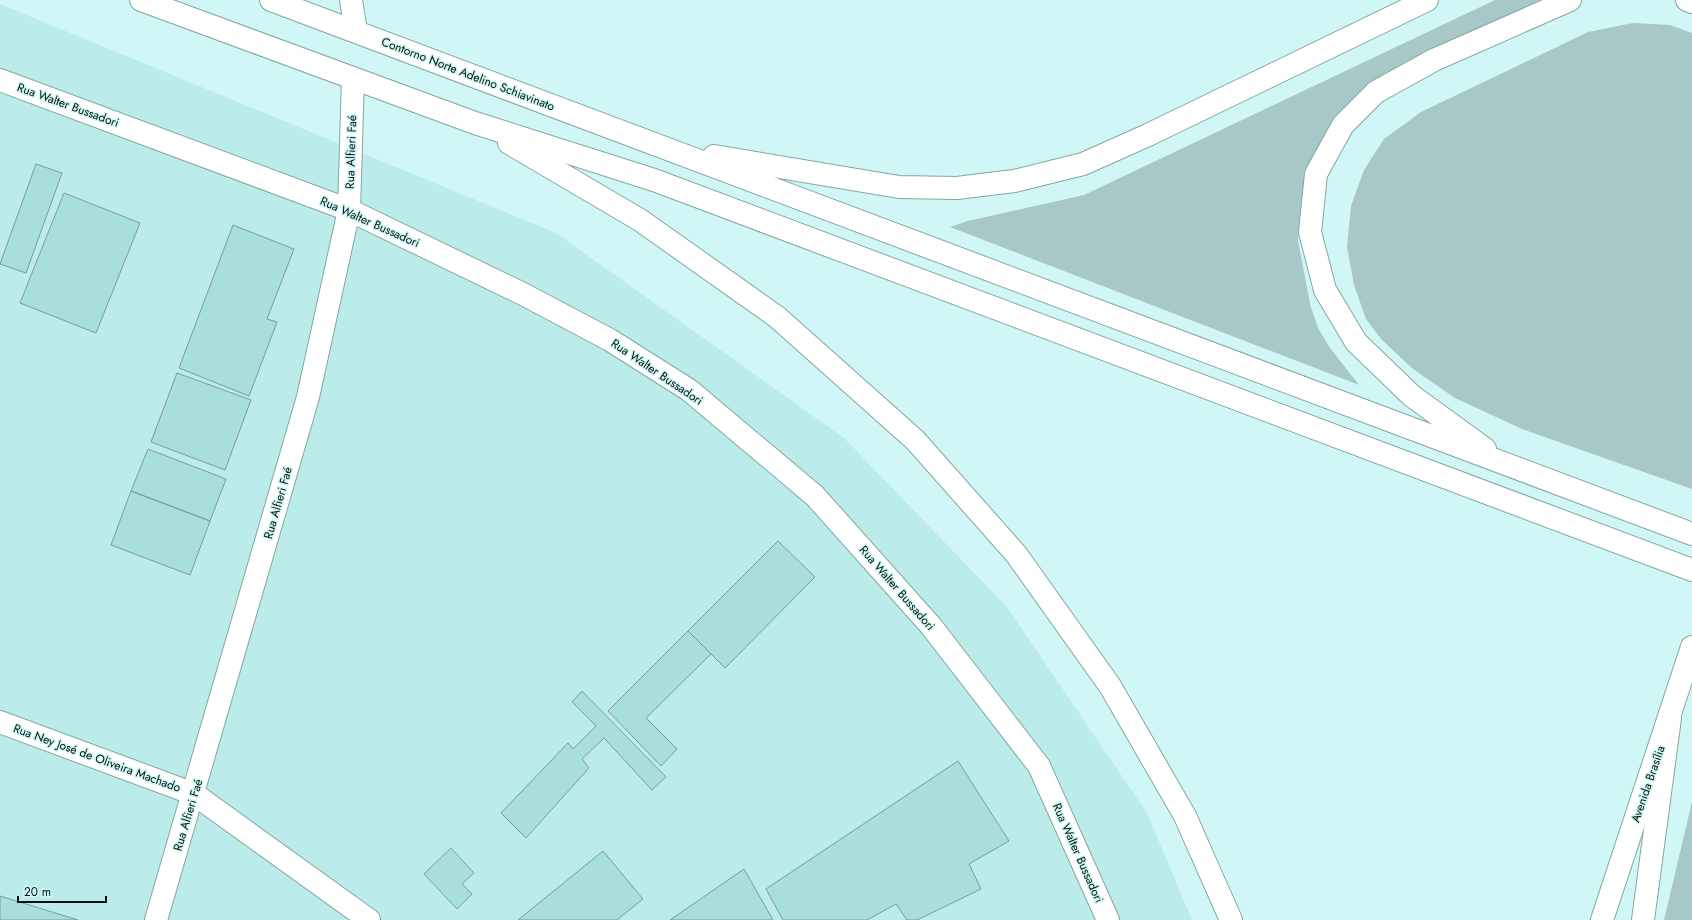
<svg xmlns="http://www.w3.org/2000/svg" width="1692" height="920" font-family="Jost,sans-serif">
<rect width="100%" height="100%" fill="#d0f7f5"/>
<path fill="#bbecea" d="M0,4l556,229 288,205 163,169 140,206 45,107h-1192z"/>
<path fill="#a8c8c7" d="M1495,0h56l-176,85 -68,92 -8,44 -1,20 13,67 8,22 11,18 29,37 -409,-158 18,-6 116,-26z
M1633,23l37,2 22,8v456l-170,-60 -67,-31 -42,-29 -31,-29 -16,-21 -12,-34 -7,-38 4,-41 13,-36 20,-31 37,-27 167,-80z
M1692,802v118h-28z"/>
<path fill="#a8dfdc" stroke="#789d9b" d="M36,164l26,9 -36,100 -26,-9z
M64,193l76,30 -44,110 -76,-30z
M233,225l61,24 -27,70 10,3 -28,74 -70,-28z
M177,373l74,27 -26,70 -74,-28z
M148,449l78,30 -16,42 -79,-30z
M131,491l79,30 -20,54 -79,-30z
M778,541l37,36 -90,91 -37,-37z
M688,631l23,23 -65,64 31,31 -16,17 -53,-55z
M582,691l84,86 -14,13 -48,-52 -22,21 7,9 -63,70 -25,-25 67,-70 5,6 23,-23 -24,-24z
M958,761l51,80 -40,23 12,25 -64,31h-10l-11,-16 -29,16h-84l-17,-31z
M451,848l23,25 -12,11 10,10 -15,15 -33,-35z
M603,851l40,48 -26,21h-99z
M744,869l29,51h-103z
M0,896l78,24h-78z"/>
<g fill="none" stroke-linecap="round" stroke-linejoin="round">
<g stroke="#82a7a5" stroke-width="24">
<path id="street" d="M351,0l5,31
M0,80l349,130 174,84 87,46 79,50 126,106 116,130 108,140 69,154
M0,722l194,72 175,126
M156,920l152,-523 41,-187 4,-132"/>
</g>
<g stroke="#82a7a5" stroke-width="24">
<path id="primary" d="M1602,920l90,-273"/>
</g>
<g stroke="#82a7a5" stroke-width="24">
<path id="highway" d="M141,0l334,123 179,57 1038,390
M271,0l1421,534
M1687,0l5,2
M509,143l131,77 137,97 138,123 101,114 94,132 75,130 46,104
M714,156l185,31 58,1 57,-7 69,-17 65,-29 279,-135
M1485,449l-73,-53 -56,-54 -31,-52 -15,-58 6,-58 27,-49 33,-33 58,-32 136,-60
M1643,920l27,-202"/>
</g>
<use href="#street" stroke="#fff" stroke-width="22"/>
<use href="#primary" stroke="#fff" stroke-width="22"/>
<use href="#highway" stroke="#fff" stroke-width="22"/>
</g>
<g text-anchor="middle" dominant-baseline="central" stroke-width="3" stroke-linejoin="round" paint-order="stroke">
<g font-size="12" fill="#051211" stroke="#d0f7f5">
<text transform="translate(468 74) rotate(21)">Contorno Norte Adelino Schiavinato</text>
<text transform="translate(68 105) rotate(20)">Rua Walter Bussadori</text>
<text transform="translate(351 152) rotate(-88)">Rua Alfieri Faé</text>
<text transform="translate(370 222) rotate(24)">Rua Walter Bussadori</text>
<text transform="translate(657 372) rotate(34)">Rua Walter Bussadori</text>
<text transform="translate(278 503) rotate(-74)">Rua Alfieri Faé</text>
<text transform="translate(897 588) rotate(49)">Rua Walter Bussadori</text>
<text transform="translate(97 758) rotate(20)">Rua Ney José de Oliveira Machado</text>
<text transform="translate(1648 784) rotate(-71)">Avenida Brasília</text>
<text transform="translate(188 815) rotate(-73)">Rua Alfieri Faé</text>
<text transform="translate(1078 853) rotate(66)">Rua Walter Bussadori</text>
</g>
</g>
<path d="M18 896v6h88v-6" fill="none" stroke="#051211" stroke-width="2"/>
<text x="24" y="896" font-size="12" fill="#051211" stroke="#d0f7f5" stroke-width="3" paint-order="stroke">20 m</text>
</svg>
